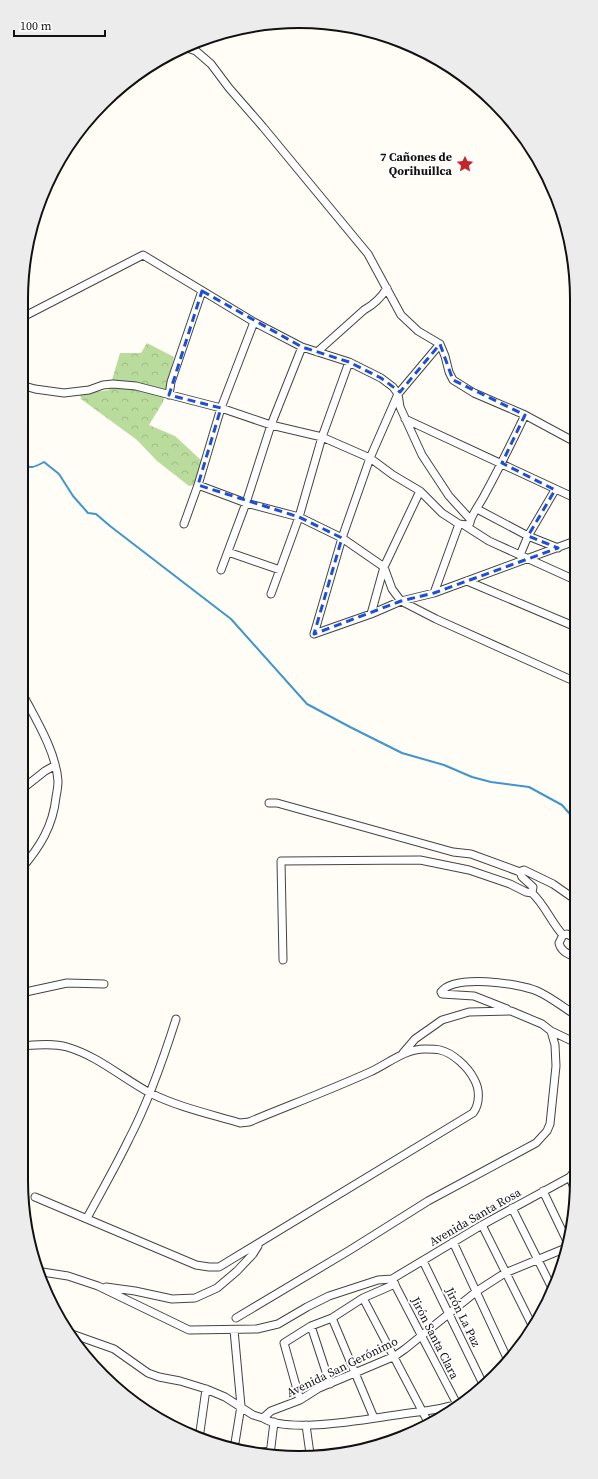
<svg xmlns="http://www.w3.org/2000/svg" width="598" height="1479" font-family="'Source Serif 4',serif">
<defs>
<pattern id="forest-crowns" width="20" height="18" patternUnits="userSpaceOnUse"><rect width="20" height="18" fill="#b9dc9c"/><path d="M2 6a3 3 0 1 1 6 0M12 15a3 3 0 1 1 6 0" fill="none" stroke="#9ebc85"/></pattern>
</defs>
<rect width="100%" height="100%" fill="#fffdf5"/>
<path fill="url(#forest-crowns)" d="M147,343l27,14 -11,45 -14,23 26,11 28,26 -9,23 -5,1 -32,-25 -20,-21 -56,-41 -1,-5 29,-4 11,-37h21z"/>
<g fill="none" stroke-linecap="round" stroke-linejoin="round">
<path stroke="#3f96cf" stroke-width="2" d="M21,463c8,7 14,4 23,-1l15,12 14,22 15,17 8,1 14,12 121,93 76,85 43,23 52,26 42,12 28,12 19,5 38,5 33,18 14,16"/>
<g stroke="#444" stroke-width="9">
<path id="minor" d="M270,23l66,1
M184,47l12,4 15,13 18,24 34,39 105,127 33,61 17,16 22,13 5,12 4,16 4,8 21,13 51,22 50,27
M21,318l122,-63 111,67 48,25 47,15 32,16 12,9 5,7 2,13 22,48 27,41 21,23
M317,352l47,-42c11,-6 17,-12 23,-22
M21,385l14,4 29,4 25,-3 14,-5 10,-1 23,2 85,22 50,17 51,12 48,21 23,17 27,16 22,22 17,11 8,1 3,-2c0,-6 11,-21 14,-27 15,-27 28,-54 41,-81
M169,395l2,-13 31,-91
M405,419l170,79
M198,485l48,18 53,14 43,21 42,29 8,22 9,12 35,18 140,63
M477,509l51,27 30,12
M184,524l14,-39 23,-77 33,-86
M464,525l25,16 86,39
M228,552l52,18
M520,555l8,-19 27,-46
M221,570l25,-67 25,-78 31,-78
M467,581l109,46
M434,593l25,-69
M271,594l28,-77 23,-80 27,-75
M371,614l13,-47 36,-76
M314,634l28,-96 28,-80 28,-64 42,-50
M314,634l57,-20 30,-13 33,-8 141,-52
M21,691c14,27 35,60 37,90 0,5 -1,11 -2,16 -3,29 -16,50 -35,72
M21,790l24,-19 9,-5
M269,803h8l176,49 18,2 49,18
M532,893l1,-6 -11,-10 -2,-5 1,-1 3,-1 29,14 23,16
M576,939l-9,-5 -4,1 -4,8c2,9 10,11 17,15
M283,960l-2,-99 139,-1 49,10 41,14 16,8 6,1c13,12 19,29 31,42
M21,993l46,-10 37,1
M507,1009l-33,-13 -32,-2 -1,-2c13,-18 77,-9 96,-1 14,6 27,17 40,25
M551,1031l21,10 5,7
M21,1046c15,-1 32,-3 46,1 31,9 55,31 83,46 28,14 60,21 90,30l9,-1c41,-17 81,-32 121,-50 18,-8 34,-23 55,-23 5,0 11,0 15,1 13,3 28,17 34,29 6,10 6,25 -1,34l-254,154h-10l-13,-2 -161,-68
M570,1177l5,14
M543,1191l24,50
M512,1208l40,80
M87,1218c14,-26 29,-52 42,-79 20,-38 34,-79 47,-120
M482,1225l50,100
M453,1242l55,118
M423,1261l60,123
M36,1271l32,5 30,10 91,44 68,-1 21,-5 29,-17 22,-11 49,-16 14,-1 90,-54 88,-48 7,-10
M393,1281l65,125
M106,1287l29,4 37,8 23,-1 22,-10 20,-17 16,-17 5,-8
M363,1298l66,126
M236,1318l114,-68 78,-49 108,-58 11,-12 3,-7 6,-58 -1,-21 -4,-14 -9,-7 -31,-13 -42,1 -27,8 -27,19 -12,14
M332,1318l42,100
M311,1326l19,58
M69,1333l45,16 34,24 11,4 21,4 26,8 19,8 28,18 10,3
M300,1400l-16,-57 27,-17 21,-8 31,-20 32,-14
M465,1401c-23,10 -46,10 -69,14 -29,4 -109,19 -133,3l8,-7 29,-11 19,-12 76,-32 10,-7 72,-58 28,-18 61,-25
M306,1425l4,29
M199,1439l7,-50
M234,1449l7,-43 -7,-76
M250,1453l21,-2
M270,1455l4,-33"/>
</g>
<use href="#minor" stroke="#fff" stroke-width="7"/>
</g>
<path fill="none" stroke="#1d4ed8" stroke-width="3" stroke-dasharray="8 5" stroke-linejoin="round" d="M202,291l100,56 47,15 32,16 19,14 40,-48 13,36 72,35 -23,48 53,27 -27,46 30,12 -124,45 -33,8 -87,33 28,-96 -43,-21 -101,-32 23,-77 -52,-13z"/>
<defs>
<g id="sight-bare" transform="scale(1.38)"><path d="M0-6L1.8-2.2L6-1.7L2.9 1.2L3.7 5.4L0 3.3L-3.7 5.4L-2.9 1.2L-6-1.7L-1.8-2.2Z" fill="#c4262e" stroke="#fff" stroke-width="2.5" paint-order="stroke"/></g>
</defs>
<g fill-rule="evenodd">
<use href="#sight-bare" x="465" y="164"/>
</g>
<g text-anchor="middle" dominant-baseline="central" stroke-width="4" stroke-linejoin="round" paint-order="stroke">
<g font-size="12" font-weight="bold" fill="#111" stroke="#fff" text-anchor="end">
<text x="452" y="157">7 Cañones de<tspan x="452" dy="14">Qorihuillca</tspan></text>
</g>
<g font-size="12" fill="#111" stroke="#fff">
<text transform="translate(475 1217) rotate(-30)">Avenida Santa Rosa</text>
<text transform="translate(463 1317) rotate(64)">Jirón La Paz</text>
<text transform="translate(435 1338) rotate(63)">Jirón Santa Clara</text>
<text transform="translate(342 1367) rotate(-26)">Avenida San Gerónimo</text>
</g>
</g>
<path d="M0 0H598V1479H0ZM299 28H299A271 271 0 0 1 570 299V1180A271 271 0 0 1 299 1451H299A271 271 0 0 1 28 1180V299A271 271 0 0 1 299 28Z" fill="#ececec" fill-rule="evenodd"/>
<path fill="none" stroke="#111" stroke-width="2" d="M299 28H299A271 271 0 0 1 570 299V1180A271 271 0 0 1 299 1451H299A271 271 0 0 1 28 1180V299A271 271 0 0 1 299 28Z"/>
<path d="M14 30v6h91v-6" fill="none" stroke="#111111" stroke-width="2"/>
<text x="20" y="30" font-size="12" fill="#111111" stroke="#ffffff" stroke-width="3" paint-order="stroke">100 m</text>
</svg>
